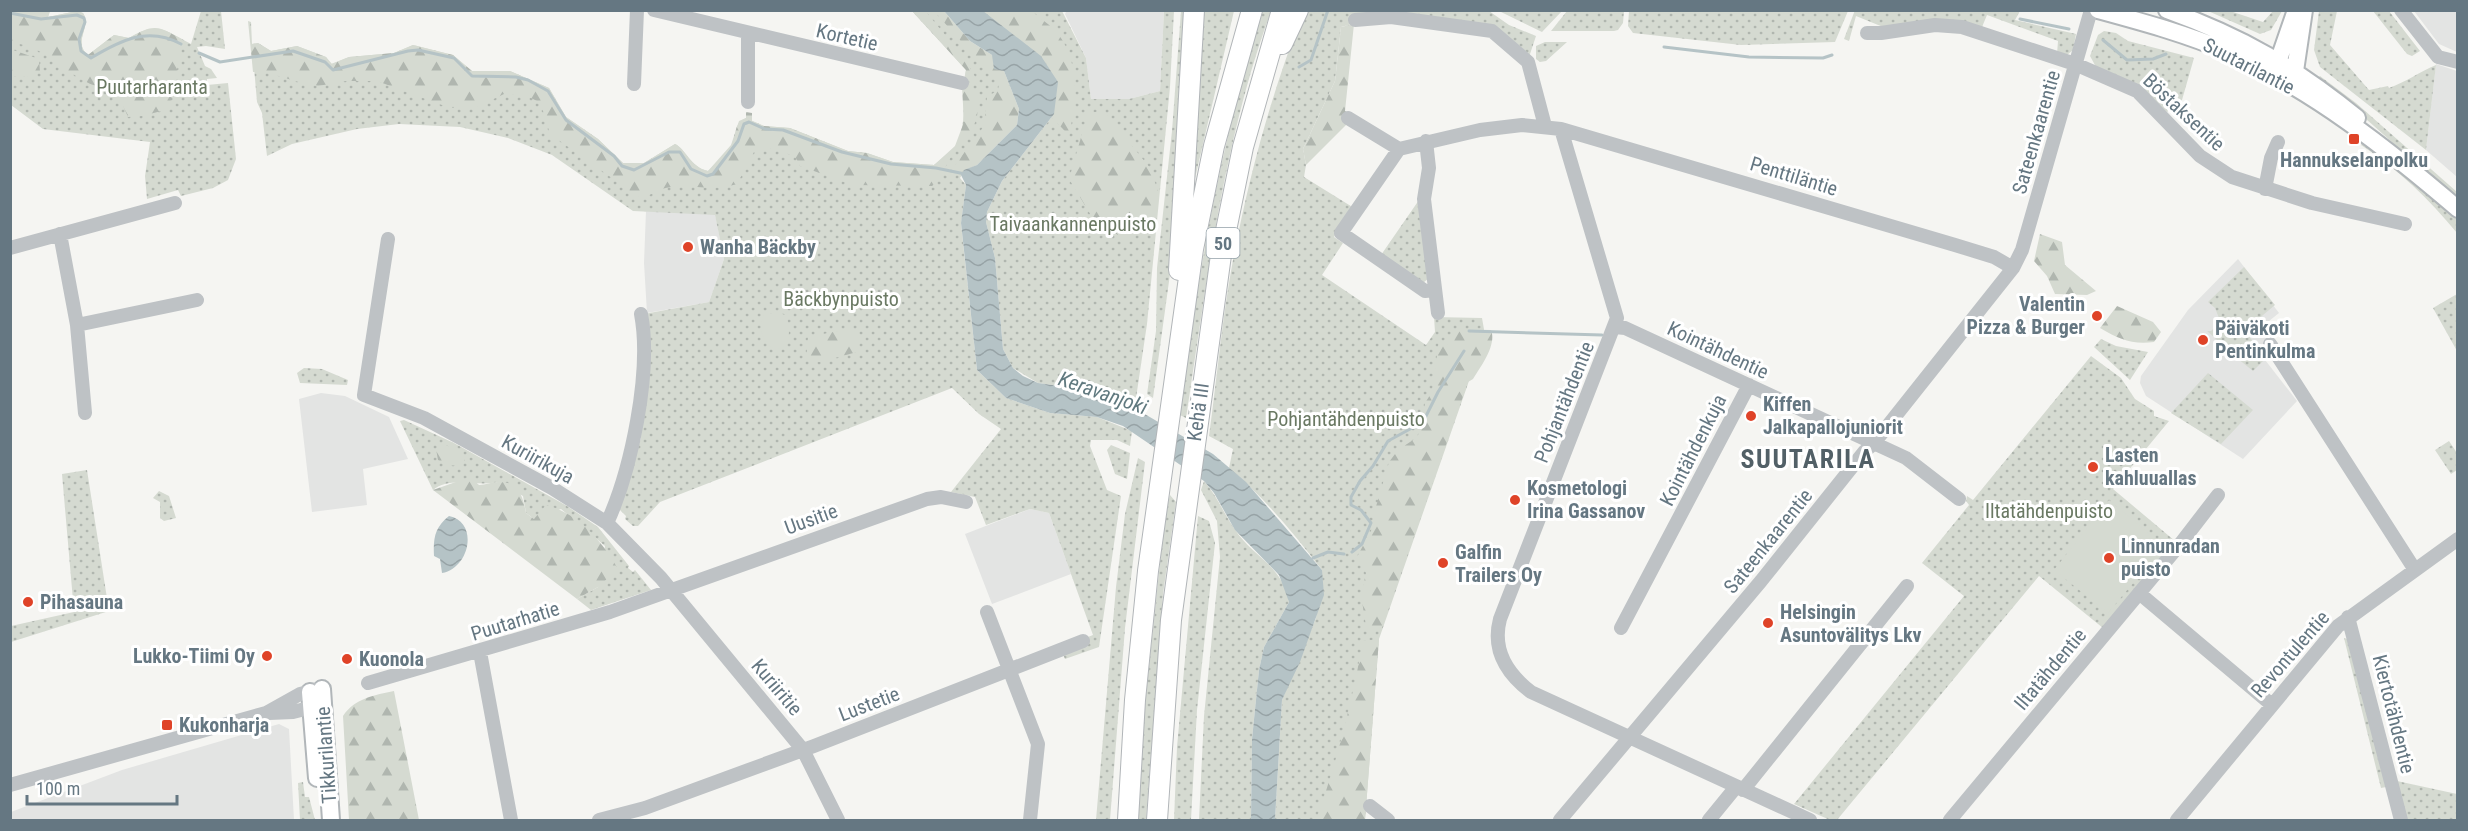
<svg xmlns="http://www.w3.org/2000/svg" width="2468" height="831" font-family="'Roboto Condensed',sans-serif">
<defs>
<pattern id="green-dots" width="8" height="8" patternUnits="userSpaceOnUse" patternTransform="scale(1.5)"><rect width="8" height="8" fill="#d5dad1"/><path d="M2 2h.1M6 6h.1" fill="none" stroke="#b0b6af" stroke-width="1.8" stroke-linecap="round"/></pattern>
<pattern id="forest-firs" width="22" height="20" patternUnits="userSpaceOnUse" patternTransform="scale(1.5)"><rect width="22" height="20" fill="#d5dad1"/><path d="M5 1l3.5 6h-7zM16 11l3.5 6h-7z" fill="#b0b6af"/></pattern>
<pattern id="water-waves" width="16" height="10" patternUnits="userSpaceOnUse" patternTransform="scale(1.5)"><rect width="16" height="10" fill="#b5c3c6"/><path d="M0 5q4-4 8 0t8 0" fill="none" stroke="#97a3a6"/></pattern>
</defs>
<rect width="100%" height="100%" fill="#f5f5f2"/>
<path fill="#e3e4e3" d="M1067,10l97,1 -4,80 -31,8h-38l-5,-41 -21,-44z
M2414,11h43v41l-18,-8z
M2436,64l21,7v106l-31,-27z
M646,211l69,3 9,45 -15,43 -62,11 -3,-50z
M2238,259l41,54 -15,12 14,18 -16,13 35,45 -54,58 -97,-63 -6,-13 1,-7 47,-66z
M321,393l24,3 44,21 19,42 -45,10 4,36 -55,7 -13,-113z
M1030,509l19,4 22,61 -79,30 -27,-70z
M279,724l10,5 5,91h-283v-8l111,-42z"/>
<path fill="url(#green-dots)" d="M1855,10l157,1h8l-5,9 61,14 -3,16 -6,5 -10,-1 1,-13 -71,-26 -5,12 -94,2 -32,-13 -7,25 -5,-2z
M11,11h39l-2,6 29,-6 6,2c9,14 -11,29 5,42l26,-20 15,3c29,-17 34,-9 62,6l10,-33h20l4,38 -19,-3 -9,1 8,19 6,3 6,9 -10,1v6l21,-2 8,76 -8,21 -15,8 -32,8 -3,-6 -31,9 -2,-23 5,-34 -107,-13 -32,-24z
M912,11h29l69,82 -50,85 6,7 -5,39 16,146 29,28 44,15 47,4 35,14 -2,15 -13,-6h-26l-1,6 17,44 14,6 -22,151 -34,12 -5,-11 33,-13 -44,-122 -19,-4 -44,16 -11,-28 -24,-5 50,-63 -22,-15 -27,-26 -292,114 -22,24h-5l-8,-7 1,-3 -7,-7 22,-71 3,-124 65,-12 15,-43 -9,-44 -82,-4 -81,-56 -44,-17 -48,-11 -61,-3 -42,5 -65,15 -25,12 -5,-43 -5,-11 -5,-58 6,-1 13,8 26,-5 29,11 6,7 17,-7 45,-4 19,-8 40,10 19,16h38l39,17 17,29 32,22 25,24h21l31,-19c11,5 15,23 33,27l23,-26 8,-24 7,-3 18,8 26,2 58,23 19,2 26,9 41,3c7,-6 17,-12 22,-20 13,-22 4,-49 10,-75z
M983,11h79l24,47 5,41h38l31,-8 4,-80h10l-4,76 -23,237 -12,81 -54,-16 -43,-6 -25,-15 -10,-19 -8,-91 -9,-36 1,-10 15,-31 52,-67z
M1181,11h8l-15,234 -21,153 -6,-4 9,-63 1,-63 15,-137z
M1200,11h34l-42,180z
M1263,11h8c-48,131 -64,270 -85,407l-6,-3 2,-21c18,-130 40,-258 81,-383z
M1304,11h185l20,14 27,11 -7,21 -31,-26 -108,-17 -49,13 -6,54 -32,68 3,16 -2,12 50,31 -20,29 9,6 -21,32 104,70 9,-13 -1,-15 48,1 3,17 -106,304 -14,181h-90l7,-120 34,-82 6,-48c-28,-36 -58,-73 -93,-102l4,-19 -24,-13c8,-58 13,-117 24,-176 16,-84 39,-170 71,-249z
M1499,11h63l-20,21z
M1567,11h57l-1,12 -5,7 -4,1h-63z
M1629,11v-1l219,1 -13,31 -94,3 -108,-12 -5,-7z
M2208,11h22l33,11 10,-11h9l-11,19 -11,4z
M2319,11h18l-7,34 39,45 19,-4 1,2c17,-6 30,-16 47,-23l-10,85 -106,-83 -6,-17z
M2373,11h16l31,40 -8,5 -5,-2z
M2104,31l12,2 12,8 66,17 -12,42 -15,12 -28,-25 -43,-20 -6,-11 8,-21z
M1545,42h22l-21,19 -6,1 -4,-3v-13z
M2320,76l36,27 101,89v9c-46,-40 -90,-85 -140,-121z
M2364,141l11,5 82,72v15c-28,-34 -59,-64 -96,-88z
M1419,200l10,78 -6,5 -42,-28z
M2244,267l31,38 -31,26 23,26 -14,14 -21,-17 2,-2 -6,-6 -2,2 -19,-17h4l6,-6 -2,-3 4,-4 -4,-10 -7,-6z
M2457,294v57l-24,-43z
M2101,339l15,7 32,6 -18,28 -36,-33z
M2091,356l30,22 14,21 19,12v5l15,5 -56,68 62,52 -72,87 -64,-52 -202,244h-7l-36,-16 170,-208 -42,-33 47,-58 -3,-4 1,-5 6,4z
M304,368l18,1 26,11 -1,5 -47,-2 -3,-10z
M2208,373l45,37 -32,34 -50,-31z
M404,420l50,23 113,63 31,21 31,39 -1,2 5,4 2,-2 16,20 -60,20 -14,-11 21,-12 7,-41 -44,-37 -27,10 -8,-6 -3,-17 -25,-14c-21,5 -49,-6 -65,8l-33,-69z
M2449,441l8,12v17l-6,4 -16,-24z
M1111,445l19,8 -3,26 -12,-5 -8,-24z
M1138,458l7,4 -20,166 -15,192h-14l20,-233 9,-73z
M87,470l22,141 -98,31v-16l63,-14 -12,-138z
M1204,481c13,15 19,31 30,47 18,29 48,36 55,74l-25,45 -5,23 -7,69 -1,81h-52l5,-104 16,-159 -3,-36 -16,-31z
M159,491l10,5 7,22 -12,3 -4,-3v-16l-7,-4z
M1170,495l6,7 -13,92 -17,226h-8l6,-106 21,-199z
M1198,516l11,5 6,22 -18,167 -6,110h-17l3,-73z
M2344,638l4,1 38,148 -5,1z
M2397,781l60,13v26h-50z
M303,782l2,15h4l6,23h-15l-2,-37z"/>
<path fill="url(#forest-firs)" d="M11,10l39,1 -2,6 29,-6 6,2c9,14 -11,29 5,42l26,-20 15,3c26,-15 29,-12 54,2l-14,69 -27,7 -14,1 -13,-30c-6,0 -13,1 -19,-1 -30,-10 -51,-42 -85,-43z
M912,11h12l3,2 37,45 13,22 -1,4 -12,-4 2,-10z
M934,11h10l26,30 22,14 12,16 15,38 -2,16 -40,40 -15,7 -10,-3 32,-43 3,-29 11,-7 1,-6z
M983,11c14,0 33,-4 46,0 5,1 11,7 15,10 37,26 34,75 25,114l-18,-18 7,-36 -17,-25z
M248,21l3,1 1,22 6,-1 13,8 26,-5 29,11 5,7 18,-7 45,-4 19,-8 40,10 19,16h38l39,17 17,29 32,22 25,24h21l31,-19c11,5 15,23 33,27 8,-7 17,-17 23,-25 7,-11 1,-22 15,-28v-6l6,1v8l12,5 26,2 58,23 19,2 26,9 41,3 21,-19 9,-24 -2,-35 17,6 -2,24 -4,11 -19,23 -16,30 -6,5 -79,-1 -53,-19 -5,-10 -27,-8 -14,4 -17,32c-28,8 -41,0 -66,3 -12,1 -20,9 -31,11l-90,-64 -7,-23 -6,-10 -10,-5 -23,-2 -29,14h-25l-73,-27h-31l-28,5 -16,-3 -37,-11h-12z
M1354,24l-9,87 6,3 -5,11 -40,40 -3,-16 32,-68 6,-54z
M13,50l26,9 1,13 -13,5 -15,-1z
M1104,111l46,57 9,26 -4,28 -30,18 -33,-23 -23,-38 19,-66z
M2040,234l22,8 3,23 31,26 -9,4 -32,-1 -8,-18 -13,-15z
M2117,306l36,16 8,10 -7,10c-22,3 -35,-3 -54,-14z
M848,329l10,7 -1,16 -37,10 -14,-2 2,-23z
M1453,329l38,1c6,15 -10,36 -18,49l-5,3 -86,246 -15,4 -6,-37 5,-22 -9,-16 18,-34v-13l14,-48 9,-12 18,-12 5,-8 4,-27 7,-11 7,-52 8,5z
M439,445c12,1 23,3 26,16 -9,7 -18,5 -27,-1l-2,-11z
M470,477l9,8c7,0 12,-3 19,-3 20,-1 25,14 28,31l8,6 12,-14c32,8 56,36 72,64l-20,18 -21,12 -144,-109z
M1379,639l-14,181h-49c21,-58 36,-118 47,-179z
M394,691l25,129h-70l-6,-104c12,-18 32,-21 51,-25z"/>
<path fill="#d5dad1" d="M778,312l9,4 2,17 -3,13 -10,4c-13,-7 -19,-21 -12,-35z
M2109,500l55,46 -56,67 -54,-43z"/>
<path fill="url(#water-waves)" d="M944,11h39l58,45 17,26 -4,32 -52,67 -15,31 -1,10 9,36 8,91 10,19 10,8 15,7 43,6 50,17 82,48 33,28 76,88 2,25 -24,67 -18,38 -7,120h-24l1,-81 7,-69 5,-23 25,-45 -10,-27 -44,-45 -21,-37 -10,-12 -81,-55 -26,-9 -47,-4 -44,-15 -29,-28 -16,-147 5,-38 -5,-10 3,-5 13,-5 40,-40 2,-16 -15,-38 -10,-2 -2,-14 -22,-14z
M449,516c30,6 21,52 -7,57l-2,-14 -6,-3c-1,-18 1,-29 15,-40z"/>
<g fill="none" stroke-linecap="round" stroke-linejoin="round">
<path stroke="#b5c3c6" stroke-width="3" d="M10,13l31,6 36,-4 7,3 1,4 -6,17 2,12 10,7c30,-18 57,-32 90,-14
M2020,19l49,10
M2103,40l24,20 26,-1 13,-5
M1664,47l85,10 74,1 9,-3
M199,53l21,9 73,-11 32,11 8,8 75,-19 10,-1 36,8 18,18 44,1 12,3 20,11 18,29 48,36 8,10 12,4 35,-18h11l11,17 16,7 6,-2 25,-33 6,-17 5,-2 16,7 18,1 59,22 49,12 45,4 29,6
M1299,67l12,-7 17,-50
M1469,331l133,4
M1352,552l10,-8 9,-21 -10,-13 -10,-5v-8l9,-16 13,-15 15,-25 35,-19 15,-30 26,-41
M1313,558l15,-6 16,2"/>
<g stroke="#b1b6b9" stroke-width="20">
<path id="major" d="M2098,10c44,12 89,24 130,42 85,38 160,97 230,157
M2167,10c75,27 129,58 190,108
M2295,71l9,-61
M2279,72l-1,-10 18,-52
M322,689l9,131
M310,692l7,86"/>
</g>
<g stroke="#b1b5b8" stroke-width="22">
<path id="highway" d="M1282,44l16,-34
M1179,270l15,-260
M1128,820l7,-120 13,-129 45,-322 21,-103 38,-136
M1157,820l14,-200 50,-365 22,-108 39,-137"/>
</g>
<path stroke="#bec2c5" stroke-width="14" d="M654,10l308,73
M2401,10l37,47 20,5
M1355,20l36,-3 101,14 36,31 17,64
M1867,33h14l54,-8 27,2 113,37 62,27 63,65 32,21 80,26 93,21
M634,84l3,-74
M748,102v-69
M1348,118l51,31
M1561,129l56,189 -117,301c-8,30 6,54 31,73l279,128
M1426,141l3,27 -5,31 14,114
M2265,189l6,-31 7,-16
M60,234l17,91 8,88
M388,239l-24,156 60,23 128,70 55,35 54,55 142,172 35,70
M10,248l165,-45
M1435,290l-10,1 -84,-58 58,-84 81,-19 42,-5 39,4 394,116 39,12 19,11
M77,325l120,-25
M1615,327l10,1 281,130 53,41
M2270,344l145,226
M607,523c24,-52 45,-151 34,-209
M2139,593l133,112
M987,612l51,132 -8,76
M2348,617l53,203
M1621,628l128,-243
M480,652l31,168
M368,683l242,-71 317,-113 14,-2 25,5
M269,713l24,-1 28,-7
M10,785l256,-72 34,-19 20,-5
M1743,790l164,-204
M1370,806l18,14
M599,820l46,-12 169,-62 269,-105
M1560,820l201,-239 103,-129 10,-9 139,-175 9,-18 69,-240
M1709,820l27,-33
M1950,820l231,-277 37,-48
M2177,820l161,-194 120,-87"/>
<use href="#major" stroke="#fff" stroke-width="16"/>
<use href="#highway" stroke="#fff" stroke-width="20"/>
</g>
<g fill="#df4328" stroke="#fff" stroke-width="2">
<rect x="2348" y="133" width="12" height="12" rx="3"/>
<circle cx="688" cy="247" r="6"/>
<circle cx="2097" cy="316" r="6"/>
<circle cx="2203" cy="340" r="6"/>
<circle cx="1751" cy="416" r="6"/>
<circle cx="2093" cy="467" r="6"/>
<circle cx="1515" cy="500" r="6"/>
<circle cx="2109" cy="558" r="6"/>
<circle cx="1443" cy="563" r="6"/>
<circle cx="28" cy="602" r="6"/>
<circle cx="1768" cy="623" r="6"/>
<circle cx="267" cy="656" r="6"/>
<circle cx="347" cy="659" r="6"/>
<rect x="161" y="719" width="12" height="12" rx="3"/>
</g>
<g text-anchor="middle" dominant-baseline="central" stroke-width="6" stroke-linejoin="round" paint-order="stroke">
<rect fill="#fff" stroke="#93a0a8" stroke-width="1.5" x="1206.5" y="228" width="33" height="30" rx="4.5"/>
<g font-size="18" font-weight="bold" fill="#657782">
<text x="1223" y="243">50</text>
</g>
<g font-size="20" fill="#657782" stroke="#fff">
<text transform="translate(847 37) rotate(13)">Kortetie</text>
<text transform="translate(2249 66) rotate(27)">Suutarilantie</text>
<text transform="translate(2184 112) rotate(43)">Böstaksentie</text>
<text transform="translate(2036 132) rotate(-74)">Sateenkaarentie</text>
<text transform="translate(1794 176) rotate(17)">Penttiläntie</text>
<text transform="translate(1718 350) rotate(25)">Kointähdentie</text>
<text transform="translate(1564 402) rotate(-68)">Pohjantähdentie</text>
<text transform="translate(1198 412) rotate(-82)">Kehä III</text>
<text transform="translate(1693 450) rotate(-63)">Kointähdenkuja</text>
<text transform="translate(538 459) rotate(29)">Kuriirikuja</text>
<text transform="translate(811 519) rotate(-20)">Uusitie</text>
<text transform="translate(1768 541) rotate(-51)">Sateenkaarentie</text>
<text transform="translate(515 621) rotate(-17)">Puutarhatie</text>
<text transform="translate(2290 654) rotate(-49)">Revontulentie</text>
<text transform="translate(2050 669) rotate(-50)">Iltatähdentie</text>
<text transform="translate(777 687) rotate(50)">Kuriiritie</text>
<text transform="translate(869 704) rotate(-21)">Lustetie</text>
<text transform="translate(2394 714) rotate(76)">Kiertotähdentie</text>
<text transform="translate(326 755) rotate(-94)">Tikkurilantie</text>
</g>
<g font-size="20" fill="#6a7963" stroke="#fff">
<text x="152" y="87">Puutarharanta</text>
<text x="1073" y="224">Taivaankannenpuisto</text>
<text x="841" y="299">Bäckbynpuisto</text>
<text x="1346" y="419">Pohjantähdenpuisto</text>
<text x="2049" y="511">Iltatähdenpuisto</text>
</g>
<g font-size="20" font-weight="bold" fill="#657782" stroke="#fff" text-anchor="start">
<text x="2354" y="160" text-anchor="middle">Hannukselanpolku</text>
<text x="700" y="247">Wanha Bäckby</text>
<text x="2085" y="304" text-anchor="end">Valentin<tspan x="2085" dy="23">Pizza &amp; Burger</tspan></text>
<text x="2215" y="328">Päiväkoti<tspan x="2215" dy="23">Pentinkulma</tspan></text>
<text x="1763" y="404">Kiffen<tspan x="1763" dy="23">Jalkapallojuniorit</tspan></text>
<text x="2105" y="455">Lasten<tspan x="2105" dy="23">kahluuallas</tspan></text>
<text x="1527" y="488">Kosmetologi<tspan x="1527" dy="23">Irina Gassanov</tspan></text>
<text x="2121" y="546">Linnunradan<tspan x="2121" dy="23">puisto</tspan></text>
<text x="1455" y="552">Galfin<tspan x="1455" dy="23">Trailers Oy</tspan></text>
<text x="40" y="602">Pihasauna</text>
<text x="1780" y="612">Helsingin<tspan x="1780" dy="23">Asuntovälitys Lkv</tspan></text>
<text x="255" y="656" text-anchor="end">Lukko-Tiimi Oy</text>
<text x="359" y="659">Kuonola</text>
<text x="179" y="725">Kukonharja</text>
</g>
<g font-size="21" font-style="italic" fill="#60797f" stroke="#fff">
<text transform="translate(1103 393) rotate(19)">Keravanjoki</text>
</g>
<g font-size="26" font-weight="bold" letter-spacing="1.5" fill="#526067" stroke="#fff">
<text x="1808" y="459">SUUTARILA</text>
</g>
</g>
<rect width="2468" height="831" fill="none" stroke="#657782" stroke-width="24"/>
<path d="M27 795v9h150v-9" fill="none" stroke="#657782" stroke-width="3"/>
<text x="36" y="795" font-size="18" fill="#657782" stroke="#ffffff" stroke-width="4.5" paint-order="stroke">100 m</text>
</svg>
